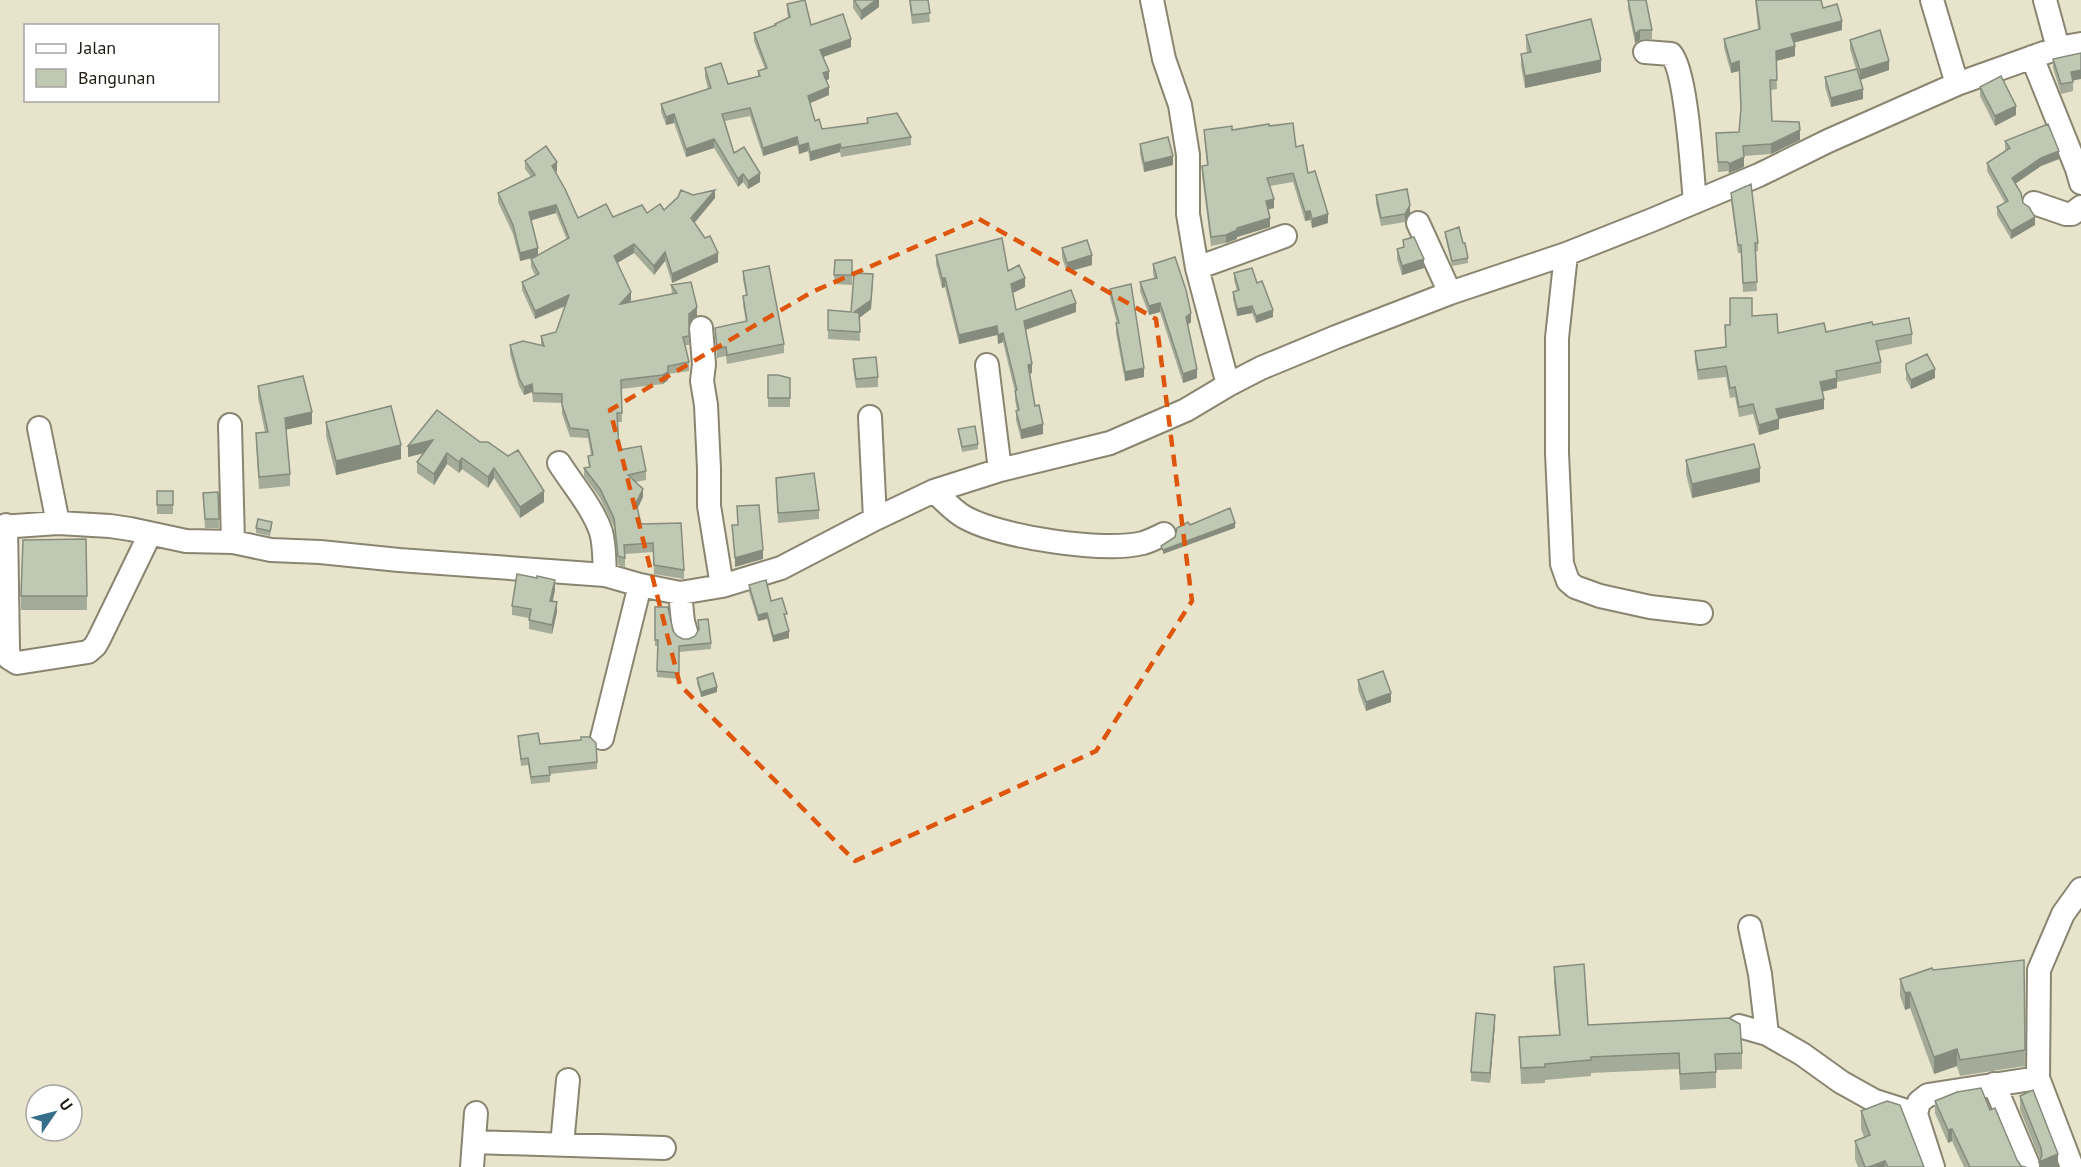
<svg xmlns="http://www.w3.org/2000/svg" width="2081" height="1167" font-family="'PT Sans',sans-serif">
<rect width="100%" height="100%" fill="#e8e4cc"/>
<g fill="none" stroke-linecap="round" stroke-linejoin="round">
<g stroke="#898570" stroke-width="26">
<path id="minor" d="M1152,0l12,59 16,46 8,50v59l9,54 31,117
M1932,0l25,84
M2045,0l13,48
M1645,52l26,2c16,18 21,119 24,148
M2032,57l45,112 4,14
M2034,203l32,11h6l9,-7
M1418,223l32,70
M1566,254l-9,84v115l5,111 6,17 7,6 25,9 50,11 51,6
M1197,268l88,-32
M701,328l3,36 -2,17 4,24 3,64v37l13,80
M987,365l13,105
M870,417l5,102
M230,425l3,117
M39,428l19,95
M559,463c14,22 34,45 42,69 4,14 3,29 4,43
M934,491c10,9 20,21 32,27 36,19 137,35 177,25 7,-2 15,-6 21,-9
M6,525l2,124 1,9 8,5 71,-11 7,-6 4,-7 51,-105
M0,527l58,-4 52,3 20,3 56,12 47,1 38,8 49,2 79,8 206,15 35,10 40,8 42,-7 59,-18 94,-49 59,-28 66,-21 110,-27 76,-33 42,-25 33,-17 75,-31 114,-44 116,-39 86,-34 107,-45 69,-34 129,-57 101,-36 23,-4
M680,593l3,29 3,10
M602,738l38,-153
M1750,927l10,47 7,60 35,20 39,28 34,19 41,13
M1739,1026l28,8
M1994,1084l35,83
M474,1142l190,6
M562,1145l6,-65
M472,1167l4,-54
M1933,1167l-17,-53 3,-12 9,-7 110,-17
M2072,1167l-34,-89 1,-108 24,-56 18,-25"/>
</g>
<use href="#minor" stroke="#fff" stroke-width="22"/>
</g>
<path fill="#a4ac99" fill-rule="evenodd" d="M853,0h26v7l-18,13 -8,-12z
M909,0h19l2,22 -18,2z
M1628,0l24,30v9l-12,1 -5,3 -7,-34z
M1755,0h66l2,8 19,22 -48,13 1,13 -19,5 1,28 -6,1 1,31 28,19 -29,14 -27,2v11l-15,6 -1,-2 -10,1 -2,-39 23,-1 2,-21 -2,-40 -8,2 -7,-25v-9l34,-10z
M787,4l24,21 40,22 -28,10 6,22 -3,1 3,15 -19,8 5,18 7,8 45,-6v-5l44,19v8l-70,12 -1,-5 -30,9 -2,-10 -9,3 -2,-9 -34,11 -13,-40 -25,5 9,32 26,29 -12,7 -5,-7 -5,5 -24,-39 -28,9 -12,-34 -8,2 -5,-13v-8l47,-15 -3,-12v-9l23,16 30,-8v-5l7,-2 -11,-28v-8l21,-7 13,-8 -1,-6z
M1526,35l75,37 -76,16 -4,-22v-12l6,-1 -1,-6z
M1850,40l39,30 -29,10 3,19 -32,8 -6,-20v-10l31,-8 -6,-20z
M2053,59l20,22v10l-12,3 -8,-26z
M1980,87l36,28 -21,11 -15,-30z
M1269,126l27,21 12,26 20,50 -16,5 -2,-8 -5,1 -12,-39 -23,4 4,22 -6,1 2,18 -33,10v2l-11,4 -15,3 -9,-71v-9l5,-1 -3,-27v-8h28z
M2005,141l54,18 -18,7 -26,18 8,19 12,22 -24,14 -14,-24v-8l8,-4 -18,-32v-8l19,-12 -1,-2z
M1140,144l33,21 -29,7 -4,-18z
M525,161l32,10 -1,1 22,46 35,-1 51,-7 29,-15 22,3 -21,25 24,39 -46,21 -7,-22 -11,14 -20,-22 -17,10 14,37 -2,3 43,-9 -1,-9 26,31 -8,7v22h-4l4,17v9l-21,3v6l-5,4 -42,5 1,33h-4l1,28 27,21v9l-10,2 7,15 -6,12 4,15 43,46v9l-30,-5 -1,-22 -28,2v13l-7,-2 -4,-38 -14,-29 -16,-22v-8l5,-1 -1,-11 3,-1 -3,-17 -18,-1 -8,-23v-11l-29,-1 -1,-10 -8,3 -5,-9 -9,-32v-9l31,1v-10l15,-4 10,-26 -31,13 -13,-29v-8l13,-7 -4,-8v-8l2,-1 -13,3 -7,-27 -15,-32v-9l33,-16 -6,-8zM556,213l11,27 -29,15 -7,-35z
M1731,193l27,50v8l-3,1 2,39 -14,1 -2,-39h-3l-7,-52z
M1376,195l34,18 -5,9 -24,4 -5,-23z
M1445,232l23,26v5l-16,3 -7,-30z
M1403,240l21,28 -22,7 -5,-16v-10l6,-2z
M1062,248l30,17 -25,7 -5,-14z
M936,255l72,16 17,16 -12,6 3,17 60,2 -50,18 6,43 -2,1 5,32 8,28 -22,5 -5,-19v-9l1,-1 -2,-10v-8l-12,-50 -5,2 -1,-9 -38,9 -14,-57 -3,1 -6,-24z
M835,260h17v25l-18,-1z
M1153,264l38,58 -3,3 9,53 -14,5 -23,-71 -11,3 -9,-24v-9l14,-4 -1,-4z
M743,271l41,73v9l-57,11 -1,-8 -9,2 -2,-30 31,-6 -3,-17v-9l3,-1 -3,-15z
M1234,273l23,10 16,34 -17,6 -4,-10 -15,3 -4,-17v-7l4,-1 -3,-11z
M873,283l-2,26 -12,9 1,23 -32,-2v-29l23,2z
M1110,289l34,88 -19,4 -9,-48v-10h1l-7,-25z
M1752,316l26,17 48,-1 47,-7 39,9v10l-34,7 3,11v11l-44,9v6l-15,4 2,17 -45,10v10l-20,6 -6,-21 -14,3 -4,-20 -5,1 -4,-21 -28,3 -3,-19v-10l30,-4v-22h5z
M853,359l25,18v10l-22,1 -3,-20z
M1906,364l29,14 -24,11 -5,-10z
M768,375l22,3v29h-22z
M258,386l54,38 -26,5 4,45v12l-31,3 -3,-45v-11l9,-1 -7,-34z
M437,410l107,92 -24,16 -26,-40 -6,10 -26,-19 -3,4 -12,-9 -13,21 -17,-12v-11l6,-9 -15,4z
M326,422l75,37 -65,16 -10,-39z
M958,429l20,15v5l-16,3z
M1686,460l74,22 -68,16 -6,-24z
M776,478l43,32v9l-41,4z
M157,491h16v23h-16z
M218,492l1,36h-14l-2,-35z
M272,526l-2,10 -14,-3v-5z
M86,539l1,71h-66v-14z
M749,585l22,16 16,19h-1l3,18 -16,4 -6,-23 -9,2 -9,-29z
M555,590l-2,12 4,10 -5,22 -23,-5v-11l-17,-3v-9z
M655,607l22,29 6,3h6l6,-3 4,-6 -1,-10 13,23v6l-32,3v27l-22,-2 1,-31h-3z
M697,678l20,14 -16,5 -4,-14z
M1358,680l33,22 -25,9 -8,-21z
M518,736l22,8 57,18v7l-47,5v8l-19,2 -3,-19 -7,1z
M2024,960l1,106 -65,10 -3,-10 -23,8 -24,-66 -5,2 -5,-14v-17l33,-9z
M1554,967l34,58 154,28v16l-26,1v18l-36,2 -1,-21 -88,4v3l-46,4v3l-24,1 -2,-47 40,-2 -5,-52z
M1495,1024l-5,59 -19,-2v-9z
M2020,1096l38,71h-19l1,-8 -20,-49z
M1935,1101l55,9 27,50 4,6 5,1h-62l-12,-26 -4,2 -13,-30z
M1861,1111l63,56h-66l-3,-8v-18l9,-4 -3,-8z"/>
<path fill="#868c7d" d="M876,0h3v7l-18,13v-9z
M1842,21v9l-51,13v-9z
M1640,30v10l-5,3v-9z
M851,39v8l-31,11v-8z
M1795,46v10l-19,5v-10z
M1601,60v12l-76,16v-12z
M1739,61v10l-8,2v-9z
M1889,61v9l-29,10v-10z
M2081,70v9l-10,2v-9z
M829,71v8l-6,3v-9z
M829,87v8l-21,9v-8z
M1863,89v10l-32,8v-9z
M2016,106v9l-21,11v-10z
M674,114v9l-8,2v-8z
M1800,130v10l-29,14v-10z
M797,137v8l-34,11v-8z
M714,139v9l-28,9v-8z
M808,143v8l-9,3v-8z
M840,144v8l-30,9v-9z
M2059,151v8l-18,7 -29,20v-8l29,-20z
M1173,156v9l-29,7v-9z
M1744,157v10l-15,6v-9z
M557,162v9l-5,3v-8z
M760,173v9l-12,7v-8z
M743,174v8l-5,5v-8z
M715,190v8l-24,29v-9z
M1274,199v9l-8,2v-9z
M556,205v8l-27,8v-9z
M1410,205v8l-5,9v-8z
M1310,211v9l-5,1v-9z
M1328,214v9l-16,5v-9z
M2035,217v8l-24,14v-8z
M1270,218v9l-33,10v2l-11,4v-8l11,-7z
M634,244v9l-20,12v-9z
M538,248v8l-18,5v-8z
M665,252v9l-11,14v-9z
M718,253v9l-46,21v-9z
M1092,255v10l-25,7v-9z
M1424,259v9l-22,7v-9z
M873,274l-2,35 -17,13v-10z
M942,278h3v9l-3,1z
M1025,278v9l-14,7v-10z
M631,292v8l-11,13v-9z
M569,295v9l-34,15v-8z
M1076,303v9l-52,18v-9z
M1160,303v9l-11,3v-9z
M1252,306v7l-15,3v-7z
M697,307v9l-8,7v-9z
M1273,310v7l-17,6v-7z
M1191,313v9l-5,4v-9z
M997,326v9l-38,9v-9z
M1003,333v9l-5,2v-9z
M1032,364v9l-4,1v-9z
M1144,368v9l-19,4v-9z
M1197,369v9l-14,5v-9z
M1935,369v9l-24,11v-9z
M668,372v8l-5,4v-9z
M1837,378v10l-17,4v-10z
M532,384v8l-8,3v-8z
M1824,399v10l-45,10v10l-20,6v-10l17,-16z
M312,412v12l-27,6v-12z
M1043,424v10l-22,5v-9z
M433,440v11l-25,6v-11z
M401,445v14l-65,16v-14z
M447,453v11l-13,21v-11z
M462,458v11l-3,4v-11z
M494,468v10l-6,10v-11z
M1760,468v14l-68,16v-14z
M643,489v8l-7,15v-9z
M544,491v11l-24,16v-11z
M1235,523v5l-72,26v-4z
M763,550v9l-28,8v-9z
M555,580v10l-5,20v-9z
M557,602v10l-5,22v-9z
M767,613v6l-9,2v-6z
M789,631v7l-16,4v-6z
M717,687v5l-16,5v-5z
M1391,693v9l-25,9v-9z
M1910,992v16l-5,2v-17z
M1495,1015v9l-5,59v-10z
M1957,1049v17l-23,8v-17z
M1952,1129v12l-4,2v-13z
M2058,1154v13h-19v-5z
M1885,1161v6h-16z"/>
<path fill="#bfc8b2" stroke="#868c7d" stroke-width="1.5" d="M805,0l6,25 32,-11 8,25 -31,11 9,21 -6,2 6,14 -21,9 7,25 4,-2 3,10 46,-6 -1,-5 30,-5 14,24 -70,11 -1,-4 -30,8 -2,-9 -9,3 -2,-9 -34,11 -13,-40 -28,6 12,39 10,-6 16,26 -12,8 -5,-7 -5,5 -24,-40 -28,10 -12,-35 -8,3 -5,-13 50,-16 -6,-20 16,-5 7,21 32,-8 -2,-5 9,-3 -13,-35 22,-8 -1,-1 15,-7 -3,-13z
M854,0h22l-15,11z
M910,0h18l2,13 -18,2z
M1628,0h18l6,30h-12l-5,4z
M1756,0h65l2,8 14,-4 5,17 -51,13 4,12 -19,5 1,29h-7l2,41 27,1 1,8 -29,14 -28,2 1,11 -15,7 -1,-2h-10l-2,-29 23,-1 2,-24 -2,-47 -8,3 -7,-25 36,-10z
M1591,19l10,41 -76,16 -4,-22 10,-2 -5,-17z
M1880,30l9,31 -29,9 -10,-30z
M2081,53v17l-10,2 2,10 -12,2 -8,-25z
M1857,69l6,20 -32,9 -6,-21z
M2001,76l15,30 -21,10 -15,-29z
M1293,123l3,24 7,-2 5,28 7,-2 13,43 -16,5 -2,-8 -5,1 -12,-39 -26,5 7,21 -8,2 4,17 -33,10v2l-11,5 -15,2 -9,-71 6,-1 -4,-35 28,-4v4l37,-6v2z
M2048,124l11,27 -18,7 -29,20 9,15 2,10 6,4 6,10 -24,14 -14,-24 11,-6 -21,-38 23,-15 -5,-7z
M1168,137l5,19 -29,7 -4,-19z
M546,146l11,16 -5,4 13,23 13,29 28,-14 7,13 29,-12 5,8 13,-9 4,6 14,-13 3,-7 12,5 22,-5 -24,28 14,20 5,-2 8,17 -46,21 -7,-22 -11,14 -20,-22 -20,12 17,36 -11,12 57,-11 -6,-8 20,-3 6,25 -8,7v22l-6,1 6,25 -21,4v6l-5,3 -42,5 1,33h-5l2,37 22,-4 5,25 -18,4 15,14 -7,14 5,21 40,-1 3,47 -30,-5 -1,-22 -29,2 1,13 -7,-2 -4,-38 -14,-29 -16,-21 6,-1 -2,-11 5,-1 -5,-25 -18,-2 -8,-23v-11l-29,-1 -1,-9 -8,3 -5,-9 -9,-33 13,-4 21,5 -3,-10 15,-4 13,-37 -34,16 -13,-29 17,-8 -8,-15 38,-21 -13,-33 -27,7 9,36 -18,5 -7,-28 -15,-32 37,-18 -10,-14z
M1751,184l7,59h-3l2,39 -14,1 -2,-38h-3l-7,-52z
M1407,189l3,16 -5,9 -24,4 -5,-23z
M1459,227l4,16h2l3,15 -16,3 -7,-29z
M1414,237l10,22 -22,7 -5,-17 7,-2 -1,-7z
M1002,238l6,33 11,-6 6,13 -14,6 5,26 55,-20 5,13 -52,18 8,43 -4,1 7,41 4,-1 4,19 -22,6 -5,-19 3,-1 -4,-19 2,-1 -14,-57 -5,2 -1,-9 -38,9 -14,-57h-3l-6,-23z
M1087,240l5,15 -25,8 -5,-15z
M1175,257l11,33 5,23 -5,4 11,52 -14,5 -23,-71 -11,3 -9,-24 17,-4 -4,-14z
M835,260h17v15h-18z
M769,266l15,78 -57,11 -1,-8 -9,2 -2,-21 32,-7 -4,-25 4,-1 -4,-24z
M1252,268l5,15 5,-2 11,29 -17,6 -4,-10 -15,3 -4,-17 6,-2 -5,-17z
M854,273l19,1 -2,26 -17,12 5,1 1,19 -32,-2v-20l23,2z
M1131,284l13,84 -19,4 -9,-49h3l-9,-34z
M1730,298h22v18l25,-2 1,19 46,-10 2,9 46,-10 1,3 36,-7 3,16 -36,7 5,21 -45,9 1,7 -17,4 4,17 -48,10 3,10 -20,6 -6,-21 -14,3 -4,-20 -5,1 -4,-22 -28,4 -3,-19 31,-4 -1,-22h5z
M1927,354l8,15 -24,11 -5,-10v-6z
M876,357l2,20 -22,2 -3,-20z
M768,375h10l12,3v20h-22z
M303,376l9,36 -27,6 5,56 -31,3 -3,-44 12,-1 -10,-46z
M391,406l10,39 -65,16 -10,-39z
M437,410l43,32h8l20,14 10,-6 26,41 -24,16 -26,-39 -6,9 -26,-19 -3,4 -12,-9 -13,21 -17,-12 16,-22 -25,6z
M975,426l3,18 -16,3 -4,-18z
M1754,444l6,24 -68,16 -6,-24z
M814,473l5,37 -41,3 -2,-35z
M157,491h16v14h-16z
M218,492l1,27h-14l-2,-26z
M759,505l4,45 -28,8 -3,-33h6l-1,-19z
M1230,508l5,15 -72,27 -2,-4 14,-9 2,-9 11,-6 2,3z
M258,519l14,3 -2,9 -14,-3z
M86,539l1,57h-66l2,-56z
M517,574l20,4v-2l18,4 -5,21 7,1 -5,23 -23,-5 2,-11 -19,-3z
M766,580l5,21 11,-3 5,16h-3l5,17 -16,5 -6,-23 -9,2 -9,-30z
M655,607h13l5,24 4,5 6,3h6l6,-3 4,-7 -1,-9 10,-1 3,24 -32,3v27l-22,-2 1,-31h-3z
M1383,671l8,22 -25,9 -8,-22z
M713,673l4,14 -16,5 -4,-14z
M538,733l2,11 41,-4v-3h9l6,6 1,19 -48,5 1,8 -19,2 -3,-19 -7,1 -3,-23z
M2024,960l1,90 -65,10 -3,-11 -23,8 -24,-65 -5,1 -5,-14 32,-11 1,2z
M1584,964l4,61 141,-7 11,6 2,29 -27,1 1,18 -36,2 -1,-21 -88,4v3l-46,4v3l-24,1 -2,-31 41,-2 -6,-68z
M1476,1013l19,2 -5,58 -19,-1z
M1981,1088l9,22 5,-2 22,52 4,6 5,1h-56l-18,-38 -4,1 -13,-29 22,-9z
M2033,1090l25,64 -19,8 3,-7 -1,-7 -21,-52z
M1887,1101l13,4 24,62h-36l-3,-6 -16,6h-4l-10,-26 15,-6 -9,-24z"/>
<path fill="none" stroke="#de560c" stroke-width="4.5" stroke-dasharray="12 8" stroke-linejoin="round" d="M979,219l177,100 36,282 -96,150 -241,110 -175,-176 -70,-275 202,-118z"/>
<rect x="24" y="24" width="195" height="78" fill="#ffffff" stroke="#a5a4a1" stroke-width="1.5"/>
<rect x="36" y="44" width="30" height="9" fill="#ffffff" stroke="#a5a4a1" stroke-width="1.5"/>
<text x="78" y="54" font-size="18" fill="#1e1c13">Jalan</text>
<rect x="36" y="69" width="30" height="18" fill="#bfc8b2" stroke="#a5a4a1" stroke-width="1.5"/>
<text x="78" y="84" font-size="18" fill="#1e1c13">Bangunan</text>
<g transform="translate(54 1113) rotate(55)"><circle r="28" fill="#ffffff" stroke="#a5a4a1" stroke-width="1.5"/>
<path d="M0-4.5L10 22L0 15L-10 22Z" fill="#356e88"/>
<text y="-9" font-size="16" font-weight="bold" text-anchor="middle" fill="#1e1c13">U</text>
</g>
</svg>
